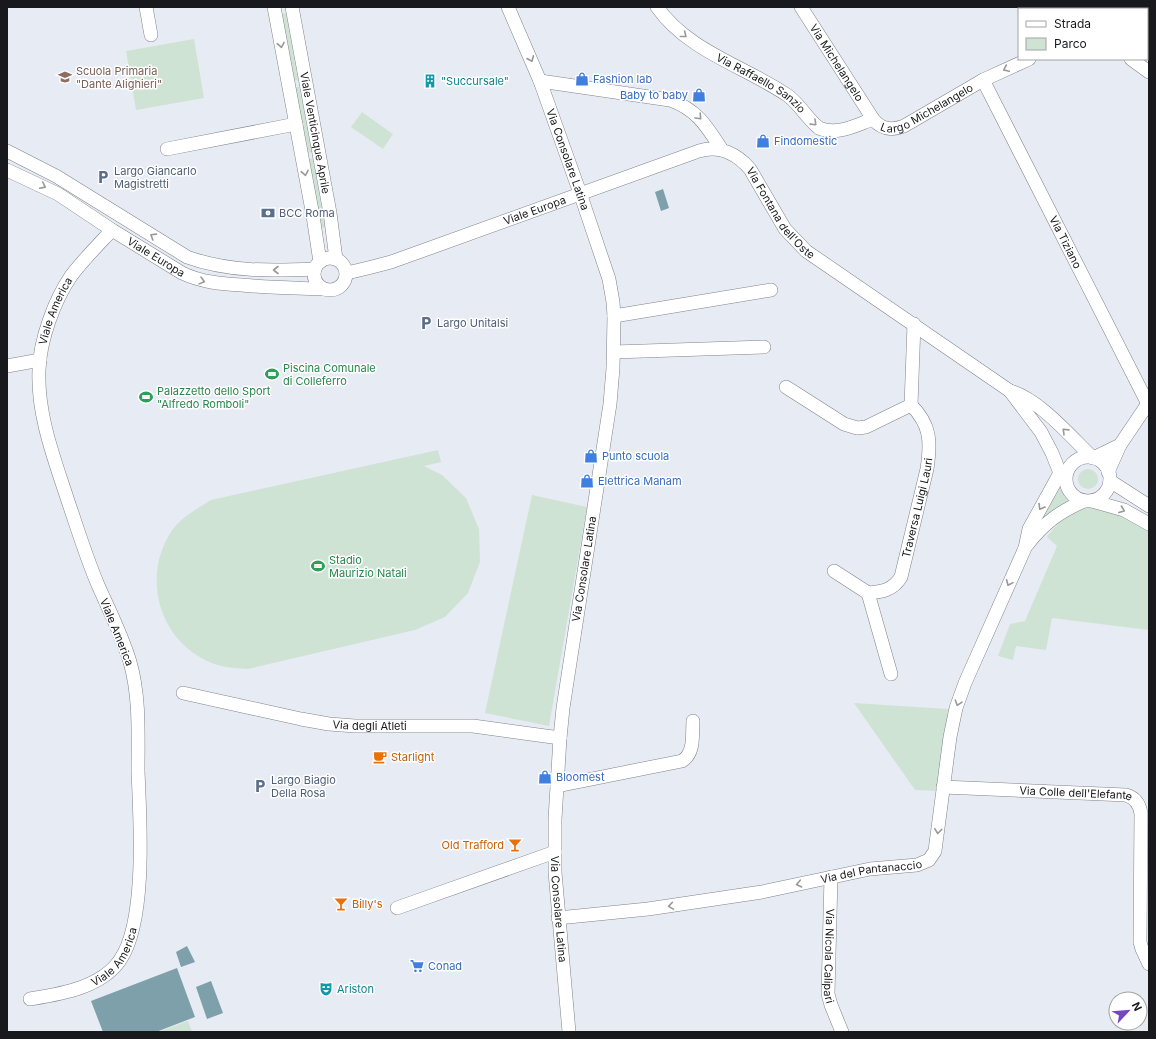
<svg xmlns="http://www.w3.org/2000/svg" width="1156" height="1039" font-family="Inter,sans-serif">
<rect width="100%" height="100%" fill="#e7ebf4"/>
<path fill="#cfe3d4" d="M285,13l1,1 12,66 -4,1 -12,-67z
M194,39l10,59 -68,12 -10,-59z
M295,87h4l13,65 -5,1z
M362,112l31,22 -10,15 -32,-22z
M309,159h4l12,68 -4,1z
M438,450l3,12 -17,4 18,9 24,23 13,31 1,33 -12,31 -23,24 -30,13 -167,39c-9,-1 -19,-1 -27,-3 -57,-16 -81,-81 -52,-131 9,-16 26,-25 42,-35z
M1078 479a10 10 0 1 1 20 0a10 10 0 1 1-20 0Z
M1060,488l9,14 -27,17z
M532,495l55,12 -38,219 -64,-13z
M1087,507h22l40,20v103l-97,-12 -6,32 -30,-4 -3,14 -15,-4 12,-32 15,-3 32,-75 -10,-9c10,-14 23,-24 40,-30z
M854,703l94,6 -10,82 -23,-1z
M188,1021l4,11h-34z"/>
<path fill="#7da0ab" d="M663,189l6,19 -8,3 -6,-19z
M187,946l8,16 -14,5 -5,-15z
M177,968l18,49 -39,15h-53l-12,-31z
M211,981l12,32 -16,6 -11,-32z"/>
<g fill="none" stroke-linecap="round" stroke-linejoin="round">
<g stroke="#80838b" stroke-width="14">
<g id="minor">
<path d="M146,7l5,28"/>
<path d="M274,7l39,209 7,46"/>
<path id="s1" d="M292,7l38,206 6,46"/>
<path id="s2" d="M508,7l32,74 40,112 29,86 4,23 1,14 -1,52 -3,36 -47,304 -3,30 -5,81v53l14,160"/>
<path id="s3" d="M657,7c31,44 87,59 130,88 13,9 20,24 32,33 18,8 37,-3 54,-9"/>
<path id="s4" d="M801,7l72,112c8,10 18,12 31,7l79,-46 46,-21"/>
<path d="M1131,59l18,13"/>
<path id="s5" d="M983,80l165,324"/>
<path d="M540,81l130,19c28,10 37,27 52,50"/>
<path d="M167,149l129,-25"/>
<path d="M7,151l49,25 131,81c41,15 85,14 128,12"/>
<path id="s6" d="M7,170l51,24 54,36 70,43c19,9 39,11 60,12 27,3 54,3 81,4"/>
<circle cx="330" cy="274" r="16"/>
<path id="s7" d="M347,273l25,-6 19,-5 308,-111c20,-6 38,3 51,18l35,60 21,22 204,140c29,8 61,46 83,67l27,-13 -12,27"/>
<path d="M614,316l157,-26"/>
<path d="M614,352l150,-5"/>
<path d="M7,366l33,-6"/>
<path d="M786,387l58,37 13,4 9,-1 45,-22 3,-81"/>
<path d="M1010,391l31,41 11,21 8,20"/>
<path d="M1120,445l29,-43"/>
<circle cx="1088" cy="479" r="22"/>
<path d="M1110,481l39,25"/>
<path d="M1092,501l32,9 25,14"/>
<path d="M1027,545c17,-22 32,-33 57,-44"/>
<path id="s8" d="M834,571l34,22c14,-1 25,-3 33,-16l26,-108c4,-27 4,-44 -16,-64"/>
<path d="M868,593l23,81"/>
<path id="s9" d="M183,693l118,26 28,5 26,2h118l87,12"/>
<path d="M557,786l125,-25c13,-8 10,-26 11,-40"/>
<path id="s10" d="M943,787l183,8c10,3 14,10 15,19l-1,128 2,7 7,15"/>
<path id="s11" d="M831,877l-3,117 3,11 11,27"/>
<path d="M397,908l158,-56"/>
<path id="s12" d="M558,918l90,-9 114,-17 108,-23 47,-4 12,-5 6,-9 1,-8 14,-106 6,-29 9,-25 60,-135 4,-19 31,-56"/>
<path id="s13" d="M30,999c30,-5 71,-11 90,-39 27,-39 20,-141 18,-189 0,-37 2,-74 -8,-109 -8,-27 -21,-52 -32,-77 -12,-28 -21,-58 -31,-87 -13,-40 -30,-84 -28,-128 1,-30 15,-69 32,-94 12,-16 27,-31 41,-46"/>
</g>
</g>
<use href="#minor" stroke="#fff" stroke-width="13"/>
</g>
<defs><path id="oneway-chevron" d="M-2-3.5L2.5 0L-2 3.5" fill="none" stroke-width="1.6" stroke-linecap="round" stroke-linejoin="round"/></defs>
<g stroke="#979899">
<use href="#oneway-chevron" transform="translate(684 35) rotate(38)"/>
<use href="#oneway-chevron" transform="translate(281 45) rotate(79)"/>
<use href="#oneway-chevron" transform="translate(531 59) rotate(67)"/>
<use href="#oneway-chevron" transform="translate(1006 69) rotate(155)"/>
<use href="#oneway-chevron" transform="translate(699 117) rotate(47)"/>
<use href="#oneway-chevron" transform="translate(814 123) rotate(44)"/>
<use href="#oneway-chevron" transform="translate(305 173) rotate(79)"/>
<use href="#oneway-chevron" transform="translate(43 186) rotate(26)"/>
<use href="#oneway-chevron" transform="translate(153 236) rotate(-148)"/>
<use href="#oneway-chevron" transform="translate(276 270) rotate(-180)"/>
<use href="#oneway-chevron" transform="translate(202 281) rotate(15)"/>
<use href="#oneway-chevron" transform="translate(1065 431) rotate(-136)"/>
<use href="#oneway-chevron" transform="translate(1041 507) rotate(121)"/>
<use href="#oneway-chevron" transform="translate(1122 510) rotate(21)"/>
<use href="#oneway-chevron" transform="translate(1009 583) rotate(114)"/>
<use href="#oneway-chevron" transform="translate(958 703) rotate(108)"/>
<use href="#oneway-chevron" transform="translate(938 831) rotate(97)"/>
<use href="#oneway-chevron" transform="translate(799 884) rotate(168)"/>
<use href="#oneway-chevron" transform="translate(671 906) rotate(171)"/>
</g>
<defs>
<g id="school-bare" transform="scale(1.08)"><path d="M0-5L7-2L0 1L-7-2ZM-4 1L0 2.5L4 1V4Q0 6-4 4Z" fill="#8d6e63" stroke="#fff" stroke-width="2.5" paint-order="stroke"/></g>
<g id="shop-bare" transform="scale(1.08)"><path d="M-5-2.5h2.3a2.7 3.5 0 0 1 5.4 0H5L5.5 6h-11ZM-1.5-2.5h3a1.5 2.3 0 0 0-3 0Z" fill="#3f7fe0" stroke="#fff" stroke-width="2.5" paint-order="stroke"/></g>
<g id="building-bare" transform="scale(1.08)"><path d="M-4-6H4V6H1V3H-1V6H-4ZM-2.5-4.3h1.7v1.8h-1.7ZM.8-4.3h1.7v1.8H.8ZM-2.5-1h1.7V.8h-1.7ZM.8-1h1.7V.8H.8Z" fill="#0f9aa8" stroke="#fff" stroke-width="2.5" paint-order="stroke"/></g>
<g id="parking-bare" transform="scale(1.08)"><path d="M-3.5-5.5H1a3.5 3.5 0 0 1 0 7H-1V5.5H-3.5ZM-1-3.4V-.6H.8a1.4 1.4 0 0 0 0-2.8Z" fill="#5c6f8a" stroke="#fff" stroke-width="2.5" paint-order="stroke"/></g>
<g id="bank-bare" transform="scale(1.08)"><path d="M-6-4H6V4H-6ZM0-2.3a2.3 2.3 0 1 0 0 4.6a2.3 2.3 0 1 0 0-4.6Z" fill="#5c6f8a" stroke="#fff" stroke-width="2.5" paint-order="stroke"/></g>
<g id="stadium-bare" transform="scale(1.08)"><path d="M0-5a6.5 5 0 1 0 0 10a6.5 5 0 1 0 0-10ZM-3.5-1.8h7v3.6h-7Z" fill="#2e9e5b" stroke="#fff" stroke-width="2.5" paint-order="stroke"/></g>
<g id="cafe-bare" transform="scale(1.08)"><path d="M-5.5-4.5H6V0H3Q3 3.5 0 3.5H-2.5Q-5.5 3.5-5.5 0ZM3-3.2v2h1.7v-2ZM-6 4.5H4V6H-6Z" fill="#e8710a" stroke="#fff" stroke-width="2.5" paint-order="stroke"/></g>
<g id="bar-bare" transform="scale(1.08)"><path d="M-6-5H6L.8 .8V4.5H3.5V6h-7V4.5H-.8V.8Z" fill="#e8710a" stroke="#fff" stroke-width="2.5" paint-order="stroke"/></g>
<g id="supermarket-bare" transform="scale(1.08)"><path d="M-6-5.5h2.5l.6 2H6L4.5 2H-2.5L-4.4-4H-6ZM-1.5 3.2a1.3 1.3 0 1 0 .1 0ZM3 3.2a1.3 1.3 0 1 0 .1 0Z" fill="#3f7fe0" stroke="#fff" stroke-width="2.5" paint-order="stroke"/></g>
<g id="theatre-bare" transform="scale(1.08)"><path d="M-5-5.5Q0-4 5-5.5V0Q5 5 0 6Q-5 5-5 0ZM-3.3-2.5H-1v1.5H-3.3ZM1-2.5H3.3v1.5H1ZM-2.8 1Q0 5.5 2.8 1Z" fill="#0f9aa8" stroke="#fff" stroke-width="2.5" paint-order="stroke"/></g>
</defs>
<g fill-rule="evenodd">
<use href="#school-bare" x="65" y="77"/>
<use href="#shop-bare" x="582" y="79"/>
<use href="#building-bare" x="430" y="81"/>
<use href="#shop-bare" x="699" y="95"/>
<use href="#shop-bare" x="763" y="141"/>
<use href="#parking-bare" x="103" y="177"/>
<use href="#bank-bare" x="268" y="213"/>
<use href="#parking-bare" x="426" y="323"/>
<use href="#stadium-bare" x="272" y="374"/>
<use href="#stadium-bare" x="146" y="397"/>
<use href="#shop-bare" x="591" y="456"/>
<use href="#shop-bare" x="587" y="481"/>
<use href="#stadium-bare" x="318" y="566"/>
<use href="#cafe-bare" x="380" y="757"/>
<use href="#shop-bare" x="545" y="777"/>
<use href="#parking-bare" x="260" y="786"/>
<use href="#bar-bare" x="515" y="845"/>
<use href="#bar-bare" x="341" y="904"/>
<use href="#supermarket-bare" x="417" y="966"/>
<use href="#theatre-bare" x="326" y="989"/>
</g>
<g text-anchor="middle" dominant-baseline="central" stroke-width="3" stroke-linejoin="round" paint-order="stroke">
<g font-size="11" fill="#18191c" stroke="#fff">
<text stroke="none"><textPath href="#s4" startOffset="66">Via Michelangelo</textPath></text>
<text stroke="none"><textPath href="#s3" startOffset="130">Via Raffaello Sanzio</textPath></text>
<text stroke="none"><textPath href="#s4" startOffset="195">Largo Michelangelo</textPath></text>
<text stroke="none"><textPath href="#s1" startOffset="128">Viale Venticinque Aprile</textPath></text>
<text stroke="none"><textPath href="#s2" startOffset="164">Via Consolare Latina</textPath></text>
<text stroke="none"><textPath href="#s7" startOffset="198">Viale Europa</textPath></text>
<text stroke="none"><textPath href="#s7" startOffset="484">Via Fontana dell'Oste</textPath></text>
<text stroke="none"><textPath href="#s5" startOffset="182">Via Tiziano</textPath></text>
<text stroke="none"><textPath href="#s6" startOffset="173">Viale Europa</textPath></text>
<text stroke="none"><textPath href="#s13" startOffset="772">Viale America</textPath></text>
<text stroke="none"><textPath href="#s8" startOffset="150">Traversa Luigi Lauri</textPath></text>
<text transform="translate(584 569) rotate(-81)">Via Consolare Latina</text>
<text transform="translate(117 632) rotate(68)">Viale America</text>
<text stroke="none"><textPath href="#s9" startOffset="190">Via degli Atleti</textPath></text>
<text stroke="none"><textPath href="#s10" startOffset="133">Via Colle dell'Elefante</textPath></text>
<text stroke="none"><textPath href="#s12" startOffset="317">Via del Pantanaccio</textPath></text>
<text stroke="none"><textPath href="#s2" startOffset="925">Via Consolare Latina</textPath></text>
<text stroke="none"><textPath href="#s13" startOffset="100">Viale America</textPath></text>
<text stroke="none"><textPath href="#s11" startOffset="79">Via Nicola Calipari</textPath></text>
</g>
<g font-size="11" fill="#785e54" stroke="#fff" text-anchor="start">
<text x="76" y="71">Scuola Primaria<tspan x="76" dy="13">"Dante Alighieri"</tspan></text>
</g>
<g font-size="11" fill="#366cbe" stroke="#fff" text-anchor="start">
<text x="593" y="79">Fashion lab</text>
<text x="688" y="95" text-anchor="end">Baby to baby</text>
<text x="774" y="141">Findomestic</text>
<text x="602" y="456">Punto scuola</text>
<text x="598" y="481">Elettrica Manam</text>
<text x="556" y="777">Bloomest</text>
<text x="428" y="966">Conad</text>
</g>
<g font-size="11" fill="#0d838f" stroke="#fff" text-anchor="start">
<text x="441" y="81">"Succursale"</text>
<text x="337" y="989">Ariston</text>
</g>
<g font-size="11" fill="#4e5e75" stroke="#fff" text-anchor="start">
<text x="114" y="171">Largo Giancarlo<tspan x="114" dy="13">Magistretti</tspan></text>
<text x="279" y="213">BCC Roma</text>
<text x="437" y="323">Largo Unitalsi</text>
<text x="271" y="780">Largo Biagio<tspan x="271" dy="13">Della Rosa</tspan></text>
</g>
<g font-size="11" fill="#27864d" stroke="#fff" text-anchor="start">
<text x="283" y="368">Piscina Comunale<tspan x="283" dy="13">di Colleferro</tspan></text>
<text x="157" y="391">Palazzetto dello Sport<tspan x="157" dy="13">"Alfredo Romboli"</tspan></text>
<text x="329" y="560">Stadio<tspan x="329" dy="13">Maurizio Natali</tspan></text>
</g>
<g font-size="11" fill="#c56008" stroke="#fff" text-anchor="start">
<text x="391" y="757">Starlight</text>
<text x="504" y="845" text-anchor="end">Old Trafford</text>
<text x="352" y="904">Billy's</text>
</g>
</g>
<rect width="1156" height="1039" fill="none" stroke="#18191c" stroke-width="16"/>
<rect x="1018" y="8" width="130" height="52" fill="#ffffff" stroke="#a3a3a4"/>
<rect x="1026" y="21" width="20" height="6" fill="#ffffff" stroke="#a3a3a4"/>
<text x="1054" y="28" font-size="12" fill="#18191c">Strada</text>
<rect x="1026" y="38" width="20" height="12" fill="#cfe3d4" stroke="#a3a3a4"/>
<text x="1054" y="48" font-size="12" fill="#18191c">Parco</text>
<g transform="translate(1128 1011) rotate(64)"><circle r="19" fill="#ffffff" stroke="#a3a3a4"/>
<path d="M0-3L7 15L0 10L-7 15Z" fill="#7547bf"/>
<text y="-6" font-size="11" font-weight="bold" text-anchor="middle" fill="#18191c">N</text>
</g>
</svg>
